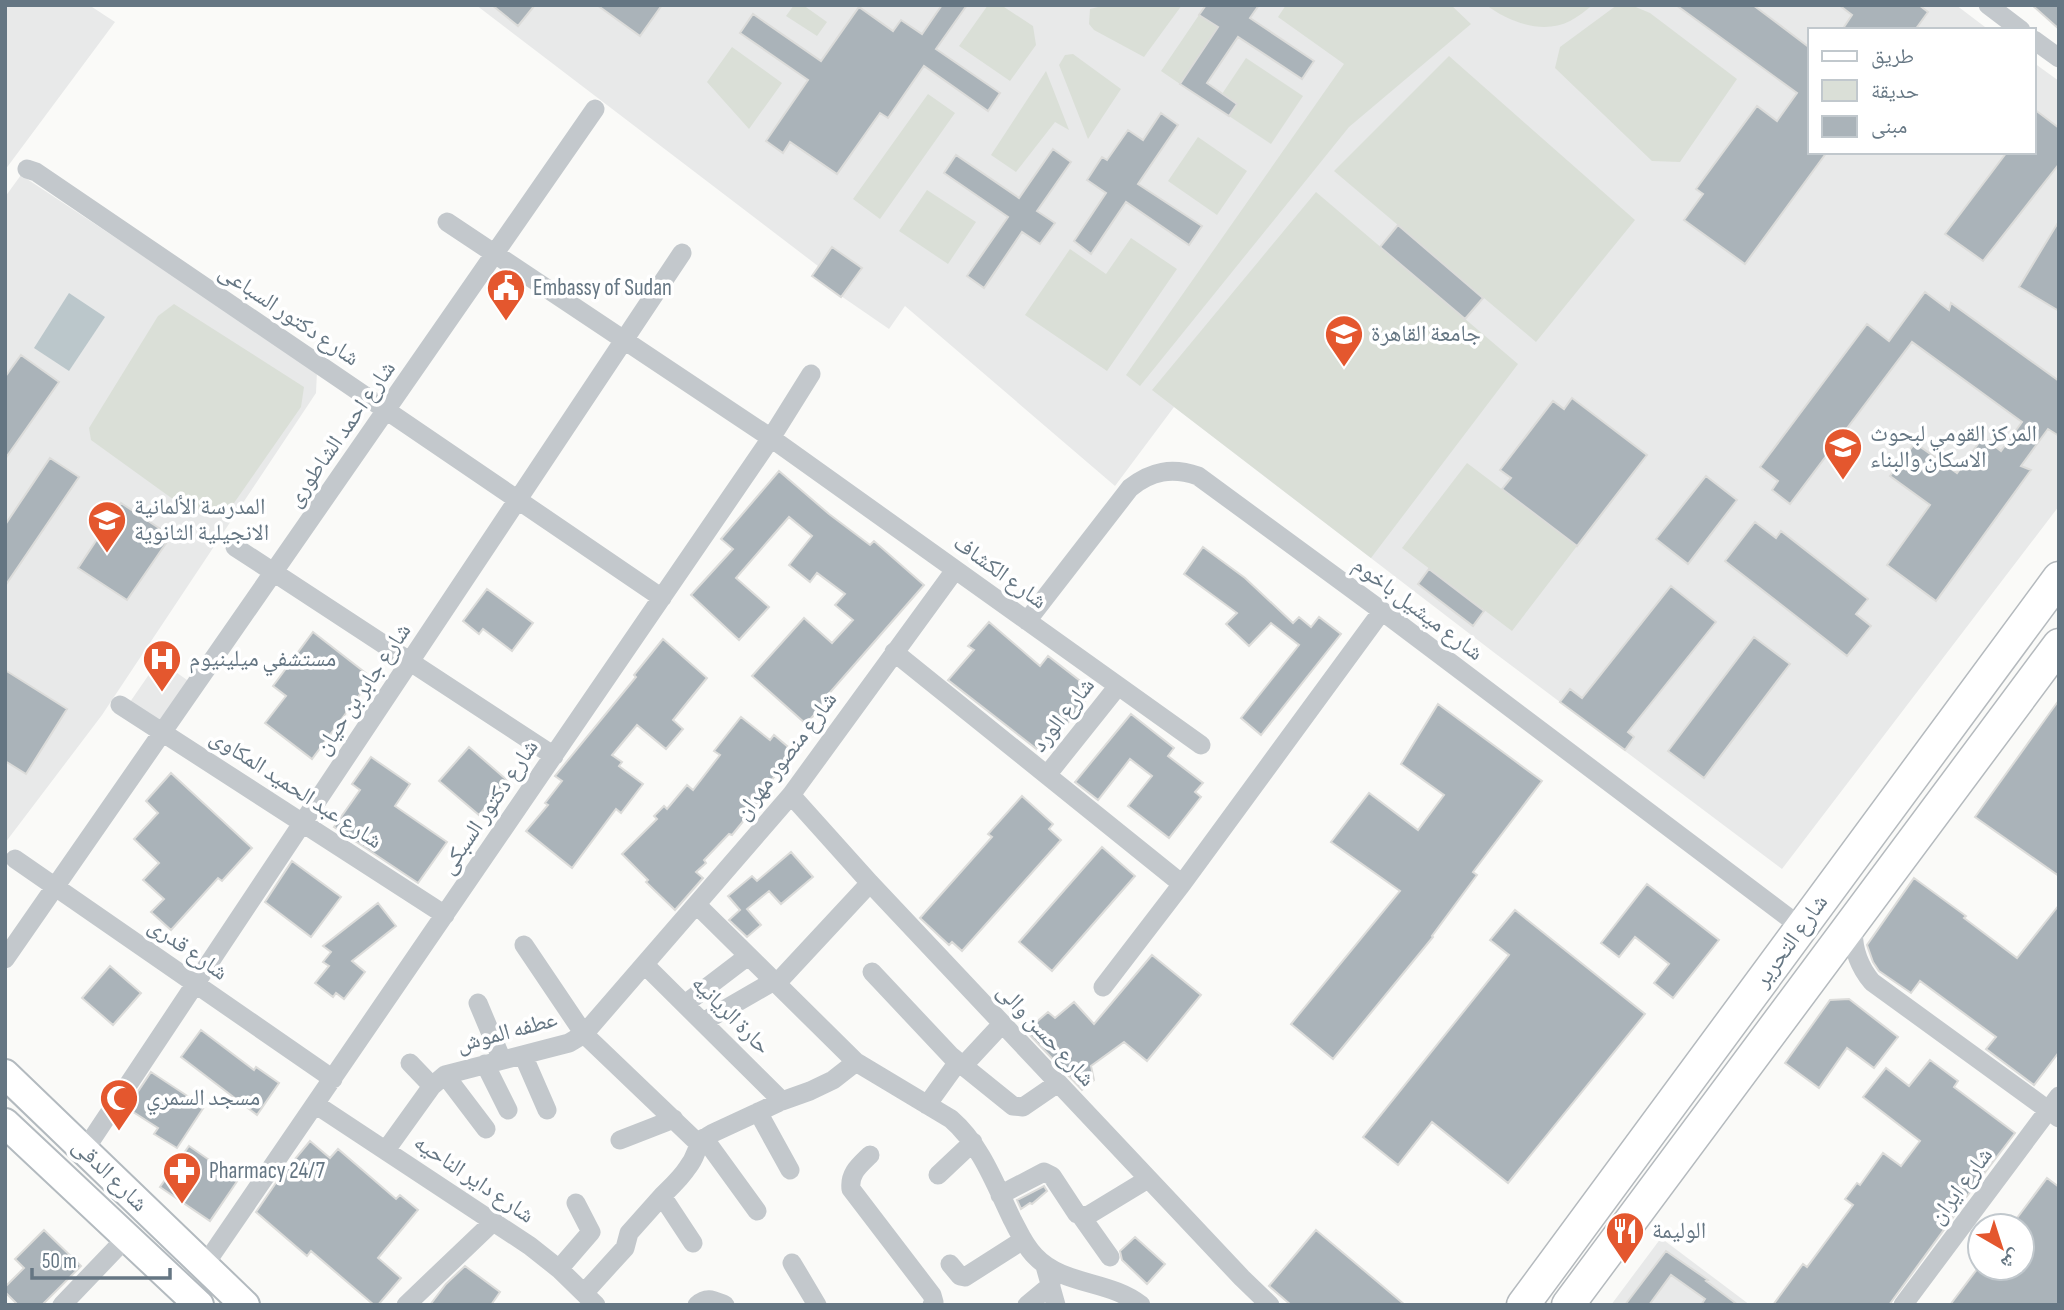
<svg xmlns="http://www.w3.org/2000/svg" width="2064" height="1310" font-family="'Sofia Sans Condensed','Noto Naskh Arabic',sans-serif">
<rect width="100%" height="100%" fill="#fafaf8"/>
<path fill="#e8e9e9" d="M5,5h84l26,17 -110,148z
M476,5h1480l33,25h-179v122h224v-89l25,18v425l-277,363 -286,-215 -322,-247 -59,79 -210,-180 -16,23 -77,-53 6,-10z
M21,175l296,196 -1,22 -214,322 -97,128v-646z
M159,660l35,25 -29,42 -35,-25z
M1661,1238l89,67h-139z"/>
<path fill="#dadfd7" d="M794,5h9l24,17 -10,14 -31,-20z
M988,5h13l32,21 3,19 -26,36 -51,-35z
M1106,5h76l-38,52 -50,-27 -5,-6 1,-15z
M1286,5h165l20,19 -122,103 -209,259 -14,-11 218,-311 -66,-47z
M1486,5h107c-7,5 -15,12 -23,16 -27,14 -61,1 -84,-16z
M1617,5h14l19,8 87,66 -57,83 -28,-1 -97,-93 5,-21z
M1199,15l19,12 -38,57 -19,-13z
M732,47l50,36 -33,46 -42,-47z
M1073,54l48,35 -33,50 -29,-74 6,-10z
M1449,56l186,164 -99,122 -202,-171z
M1246,58l57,38 -32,48 -42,-28 -7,-22z
M1046,71l23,59 -14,-8 -39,50 -25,-17z
M928,94l27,19 -75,106 -27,-20z
M1198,137l49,34 -30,44 -49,-34z
M927,190l49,32 -28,42 -49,-33z
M1316,192l202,172 -147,194 -219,-168z
M1131,238l46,31 -70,102 -82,-56 45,-66 36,25z
M174,304l130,83 -3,20 -67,96 -23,7h-23l-97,-70 -2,-12 69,-112z
M1467,463l110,83 -65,85 -110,-83z"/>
<path fill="#bbc7cb" d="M69,293l36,24 -36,54 -35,-23z"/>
<path fill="#aab3b9" stroke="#dcdcda" stroke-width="2" d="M492,5h43l-17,21z
M597,5h65l-22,31z
M942,5h25l-31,44 64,44 -12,18 -64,-45 -36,52 -8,-5 -43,61 -47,-32 -7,11 -17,-12 42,-61 -68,-47 13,-19 68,47 38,-54 34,24 8,-11 21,14z
M1206,5h53l-9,13 64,43 -12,18 -64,-42 -31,46 30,21 -8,12 -49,-32 38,-57 -19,-12z
M1676,5h77l57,43v104h17l-82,112 -61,-44 19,-26 -7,-5 61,-83 20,15 20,-28z
M1839,5h80l9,7 -13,18h-73l10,-15z
M2032,5h27v24z
M2034,109l25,19v36l-76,97 -38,-27 62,-82h27z
M1161,113l17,12 -40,59 64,42 -13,19 -63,-43 -35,52 -17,-13 32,-48 -19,-13 15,-23 5,3 21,-30 15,10z
M1053,149l18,13 -34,49 18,12 -15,21 -18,-12 -38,56 -17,-12 41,-59 -64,-44 12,-18 63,43z
M2059,221v90l-40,-24z
M1398,225l85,73 -18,21 -85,-72z
M832,247l30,21 -21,29 -29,-21z
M1925,292l24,18 2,-7 108,78v55l-11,-7 -27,37 10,4 -95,131 -49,-36 43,-60 -40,-29 25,-33 42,30 26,-36 18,14 21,-29 -110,-80 -122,162 -18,-14 6,-9 -18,-14 107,-143 22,17z
M21,355l38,27 -54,77v-82z
M1572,398l75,57 -70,91 -75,-57 9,-11 -11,-8 53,-69 11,8z
M50,458l29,19 -74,109v-61z
M779,471l50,43 41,31 4,-4 50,44 -98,112 2,2 -22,25 -54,-48 52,-58 28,25 21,-23 -18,-15 10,-11 -28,-21 -7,9 -21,-17 23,-29 -23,-19 -53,61 33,29 -30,33 -48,-45 42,-46 -12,-10z
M1706,476l31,24 -49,64 -32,-25z
M121,503l50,33 -44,64 -49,-32z
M1755,522l21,16 5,-7 87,68 -12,15 15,12 -24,30 -122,-95z
M1203,547l42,31 48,45 6,-6 12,10 8,-10 22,17 -80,101 -20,-17 58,-73 -28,-22 -22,23 -23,-22 11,-11 -53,-39z
M1429,569l55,42 -11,15 -55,-42z
M1671,586l45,36 -88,110 6,5 -9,13 -65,-48 10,-13 12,9z
M487,589l46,34 -21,28 -29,-22 -4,5 -16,-13z
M989,622l51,44 8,-10 36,28 -4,6 9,6 -46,58 -95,-74 26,-30 -6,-4z
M313,632l59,46 -60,81 -47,-36 21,-27 -13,-10z
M1754,637l36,27 -86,114 -36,-27z
M663,639l44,39 -34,42 10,9 -17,20 -29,-24 -25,30 10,7 -3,4 24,18 -22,29 -5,-4 -44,59 -46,-37 22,-26 -3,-2 17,-22 -7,-5 81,-99 -2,-2z
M5,670l62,39 -41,65 -21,-13z
M2059,700v176l-84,-59z
M1438,704l104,77 -69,91 4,3 -45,61 1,1 -100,122 -42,-35 109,-133 -69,-49 38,-49 49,37 26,-35 -43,-31z
M1131,714l43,34 -6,8 35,27 -8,9 6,5 -32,41 -41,-32 24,-30 -22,-17 -32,41 -23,-18z
M741,717l29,23 4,-5 20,17 -35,44 3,2 -30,37 -3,-1 -25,26 2,3 -10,9 7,6 -28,32 -29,-28 2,-2 -26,-26 35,-35 -3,-3 10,-10 3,3 20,-24 6,5 27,-35 -6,-4z
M469,747l39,34 -29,34 -40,-34z
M371,757l39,27 -15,22 52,36 -29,41 -84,-56 26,-37 -8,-6z
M171,773l81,75 -30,33 -4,-3 -47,52 -20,-18 13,-13 -21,-19 16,-17 -25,-24 24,-26 -12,-12z
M1022,796l31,28 -4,5 12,11 -99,111 -10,-9 -3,3 -29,-27 72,-81 -4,-3z
M1102,847l33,29 -83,95 -33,-29z
M791,852l22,25 -32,27 -12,-13 -22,18 14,16 -14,12 -18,-17 11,-10 -12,-14 24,-20 5,5z
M292,861l49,36 -30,40 -46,-35z
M1914,878l52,38 -2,2 53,40 42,-53v147l-25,33 -48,-36 10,-12 -76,-56 -9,12 -32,-22 -6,-9 -6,-17z
M1647,884l72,56 -46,58 -19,-15 15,-19 -34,-27 -16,20 -18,-14z
M378,903l18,23 -44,35 13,11 -21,27 -8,-6 -3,4 -18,-14 14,-17 -6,-4 8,-10 -8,-6z
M1515,910l130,104 -137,169 -76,-61 -34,43 -35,-28 146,-182 -19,-15z
M1152,955l49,40 -54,66 -23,-19 -33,24 3,14 -12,10 -56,-59 22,-19 7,6 19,-16 20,22z
M110,966l31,27 -28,32 -31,-27z
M1849,999l49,38 -24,31 -27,-20 -28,40 -34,-25 45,-63z
M201,1030l53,40 2,-3 23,16 -22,32 -76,-58z
M1930,1060l28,21 -4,6 61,46 -57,75 1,1 -70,96h-116l30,-41 4,3 46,-62 -8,-6 12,-16 3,2 23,-32 18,13 19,-25 -57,-44 23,-29 23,18z
M151,1072l53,35 -27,41 -23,-14 4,-6 -31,-20z
M310,1141l20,17 8,-9 58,50 4,-4 18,15 -40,48 23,20 -23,27h-4l-63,-54 -4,5 -51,-44 24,-35z
M189,1146l49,34 -28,41 -50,-34z
M2047,1178l12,9v118h-109l28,-37h44v-42h-11z
M1044,1186l3,5 -15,13 -2,-1 -9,6 -4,-9z
M44,1230l37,36 -39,39h-24l-13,-13v-5l19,-19 -9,-9z
M1316,1230l89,75h-114l-22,-19z
M1135,1237l30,27 -18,20 -25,-24 -2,-9z
M1666,1251l42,29 -2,1 32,24h-37l4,-6 -34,-24 -22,30h-24z
M465,1266l35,26 -9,13h-61l16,-21z"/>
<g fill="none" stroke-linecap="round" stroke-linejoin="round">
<g stroke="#b3babf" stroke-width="32">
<path id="secondary" d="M5,1074l240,231
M5,1123l194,182"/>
</g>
<g stroke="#b5babe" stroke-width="35">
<path id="primary" d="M1523,1305l536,-727
M1568,1305l491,-660"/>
</g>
<path stroke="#c3c8cc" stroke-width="19" d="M1988,5l33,25
M2034,40l25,18
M27,169l9,3 626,426
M447,222l324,216 430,307
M235,547l319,209
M1027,621l103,-133c21,-17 42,-21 68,-12l184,135 419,316
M894,652l288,232
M120,705l325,210
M1047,775l71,-89
M791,795l79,88 372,395 28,27
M15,859l318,220
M697,905l159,157 95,57c30,26 44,65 61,100 7,13 12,26 23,37 28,30 75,24 106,49
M1854,921c-3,24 3,43 18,61l187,136
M524,945l60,89 114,109
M5,959l590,-850
M645,965l137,136
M872,972l79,84 62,50 10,1 35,-24
M777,983l93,-100
M1103,987l79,-103 200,-273
M478,1003l24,57
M685,1004l63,-48
M703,1022l71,-41
M523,1055l24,55
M410,1063l22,23
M485,1064l23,46
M963,1066l39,-42
M445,1075l41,54
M315,1104l215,142 29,23 37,36
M927,1105l31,-43
M758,1112l32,58
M704,1138l53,73
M620,1140l54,-21
M386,1150l46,-64 13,-11 124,-32 15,-9 207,-239 164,-225
M84,1151l598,-898
M870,1155c-10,10 -21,18 -19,34l81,106 2,7 -2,3
M938,1175l35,-33
M1000,1195l44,-23 8,4 25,38 10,2 61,-37
M1081,1216l29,41
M693,1243l-31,-47c9,-9 19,-18 26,-29 12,-15 5,-23 25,-34l69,-32 28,-10 23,-11 23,-18
M792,1263l25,42
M950,1264l10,12 5,1 58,-37
M204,1266l567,-828 40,-64
M1045,1266l11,39
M559,1269l32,-37 -15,-29
M584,1293l41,-45 4,-15 33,-37
M62,1305l65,-68
M406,1305l88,-84
M697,1305c10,-9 16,-5 28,0
M1027,1305l24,-20
M1903,1305l156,-209"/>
<use href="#secondary" stroke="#fff" stroke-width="28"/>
<use href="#primary" stroke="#fff" stroke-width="32"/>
</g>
<defs>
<g id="civic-pin" transform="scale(2.0125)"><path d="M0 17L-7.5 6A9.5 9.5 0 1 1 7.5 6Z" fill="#e4572e" stroke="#fff"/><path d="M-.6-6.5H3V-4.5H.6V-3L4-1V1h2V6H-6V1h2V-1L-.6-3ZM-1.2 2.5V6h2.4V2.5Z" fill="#fff"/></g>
<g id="university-pin" transform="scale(2.0125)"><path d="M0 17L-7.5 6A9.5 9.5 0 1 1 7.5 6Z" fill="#e4572e" stroke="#fff"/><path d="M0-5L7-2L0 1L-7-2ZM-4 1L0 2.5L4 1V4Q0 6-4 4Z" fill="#fff"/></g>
<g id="school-pin" transform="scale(2.0125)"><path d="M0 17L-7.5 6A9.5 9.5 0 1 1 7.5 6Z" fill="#e4572e" stroke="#fff"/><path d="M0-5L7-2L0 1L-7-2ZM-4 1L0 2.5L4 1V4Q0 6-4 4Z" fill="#fff"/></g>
<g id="hospital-pin" transform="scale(2.0125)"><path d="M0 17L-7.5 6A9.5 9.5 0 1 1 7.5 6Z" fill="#e4572e" stroke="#fff"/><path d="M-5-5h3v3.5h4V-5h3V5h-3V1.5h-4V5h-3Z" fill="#fff"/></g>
<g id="mosque-pin" transform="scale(2.0125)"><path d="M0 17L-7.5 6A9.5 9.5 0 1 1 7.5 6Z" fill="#e4572e" stroke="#fff"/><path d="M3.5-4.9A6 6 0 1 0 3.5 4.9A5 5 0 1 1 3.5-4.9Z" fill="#fff"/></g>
<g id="pharmacy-pin" transform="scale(2.0125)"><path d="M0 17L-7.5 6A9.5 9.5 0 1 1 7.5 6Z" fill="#e4572e" stroke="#fff"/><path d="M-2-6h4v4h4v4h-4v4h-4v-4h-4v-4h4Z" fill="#fff"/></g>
<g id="restaurant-pin" transform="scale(2.0125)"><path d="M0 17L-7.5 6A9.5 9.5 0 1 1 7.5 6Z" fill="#e4572e" stroke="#fff"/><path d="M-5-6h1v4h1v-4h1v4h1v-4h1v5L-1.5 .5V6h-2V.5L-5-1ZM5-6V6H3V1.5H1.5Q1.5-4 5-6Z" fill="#fff"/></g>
</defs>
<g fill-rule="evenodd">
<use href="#civic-pin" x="506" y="288"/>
<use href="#university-pin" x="1344" y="334"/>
<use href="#university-pin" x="1843" y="447"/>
<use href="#school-pin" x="107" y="520"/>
<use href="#hospital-pin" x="162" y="659"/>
<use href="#mosque-pin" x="119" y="1098"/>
<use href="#pharmacy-pin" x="182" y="1171"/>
<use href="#restaurant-pin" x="1625" y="1231"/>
</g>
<g text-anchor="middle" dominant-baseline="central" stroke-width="7" stroke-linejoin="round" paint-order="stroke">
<g font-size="23" fill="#657683" stroke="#fff" text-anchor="start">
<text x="533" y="288">Embassy of Sudan</text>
<text x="1371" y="334">جامعة القاهرة</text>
<text x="1870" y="434">المركز القومي لبحوث<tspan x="1870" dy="26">الاسكان والبناء</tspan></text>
<text x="134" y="507">المدرسة الألمانية<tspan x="134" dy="26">الانجيلية الثانوية</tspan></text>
<text x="189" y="659">مستشفي ميلينيوم</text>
<text x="146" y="1098">مسجد السمري</text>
<text x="209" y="1171">Pharmacy 24/7</text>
<text x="1652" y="1231">الوليمة</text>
</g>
<g font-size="23" fill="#657683" stroke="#fff">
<text transform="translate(289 315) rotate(34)">شارع دكتور السباعى</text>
<text transform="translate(341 434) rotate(-55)">شارع احمد الشاطورى</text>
<text transform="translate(1000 572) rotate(36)">شارع الكشاف</text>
<text transform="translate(1418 609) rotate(37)">شارع ميشيل باخوم</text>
<text transform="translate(363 689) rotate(-56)">شارع جابر بن حيان</text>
<text transform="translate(1063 715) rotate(-52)">شارع الورد</text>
<text transform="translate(786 756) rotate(-53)">شارع منصور مهران</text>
<text transform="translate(296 789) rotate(33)">شارع عبد الحميد المكاوى</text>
<text transform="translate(489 807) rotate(-56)">شارع دكتور السبكى</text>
<text transform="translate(1791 941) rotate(-54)">شارع التحرير</text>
<text transform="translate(188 949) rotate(35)">شارع قدرى</text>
<text transform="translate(731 1015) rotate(45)">حارة الريانيه</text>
<text transform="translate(507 1032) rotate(-15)">عطفه الموش</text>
<text transform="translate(1046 1035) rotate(47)">شارع حسن والى</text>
<text transform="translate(110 1175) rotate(44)">شارع الدقى</text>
<text transform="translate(474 1179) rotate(34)">شارع داير الناحيه</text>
<text transform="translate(1961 1186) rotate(-53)">شارع ايران</text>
</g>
</g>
<rect width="2064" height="1310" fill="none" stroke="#657683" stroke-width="14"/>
<rect x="1808" y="28" width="228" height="126" fill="#ffffff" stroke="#c1c8cd" stroke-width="2"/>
<rect x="1822" y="51" width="35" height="10" fill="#ffffff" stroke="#c1c8cd" stroke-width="2"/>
<text x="1871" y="63" font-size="21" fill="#657683">طريق</text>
<rect x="1822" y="80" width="35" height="21" fill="#dadfd7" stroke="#c1c8cd" stroke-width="2"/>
<text x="1871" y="98" font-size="21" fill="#657683">حديقة</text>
<rect x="1822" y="116" width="35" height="21" fill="#aab3b9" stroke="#c1c8cd" stroke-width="2"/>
<text x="1871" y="133" font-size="21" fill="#657683">مبنى</text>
<g transform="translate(2001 1247) rotate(141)"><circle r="33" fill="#ffffff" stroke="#c1c8cd" stroke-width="2"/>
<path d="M0-5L12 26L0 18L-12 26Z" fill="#e4572e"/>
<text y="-10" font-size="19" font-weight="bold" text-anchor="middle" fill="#657683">ش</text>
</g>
<path d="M32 1268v10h138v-10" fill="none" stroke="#657683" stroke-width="3.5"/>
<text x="42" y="1268" font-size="21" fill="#657683" stroke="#ffffff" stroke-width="5" paint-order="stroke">50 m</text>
</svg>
